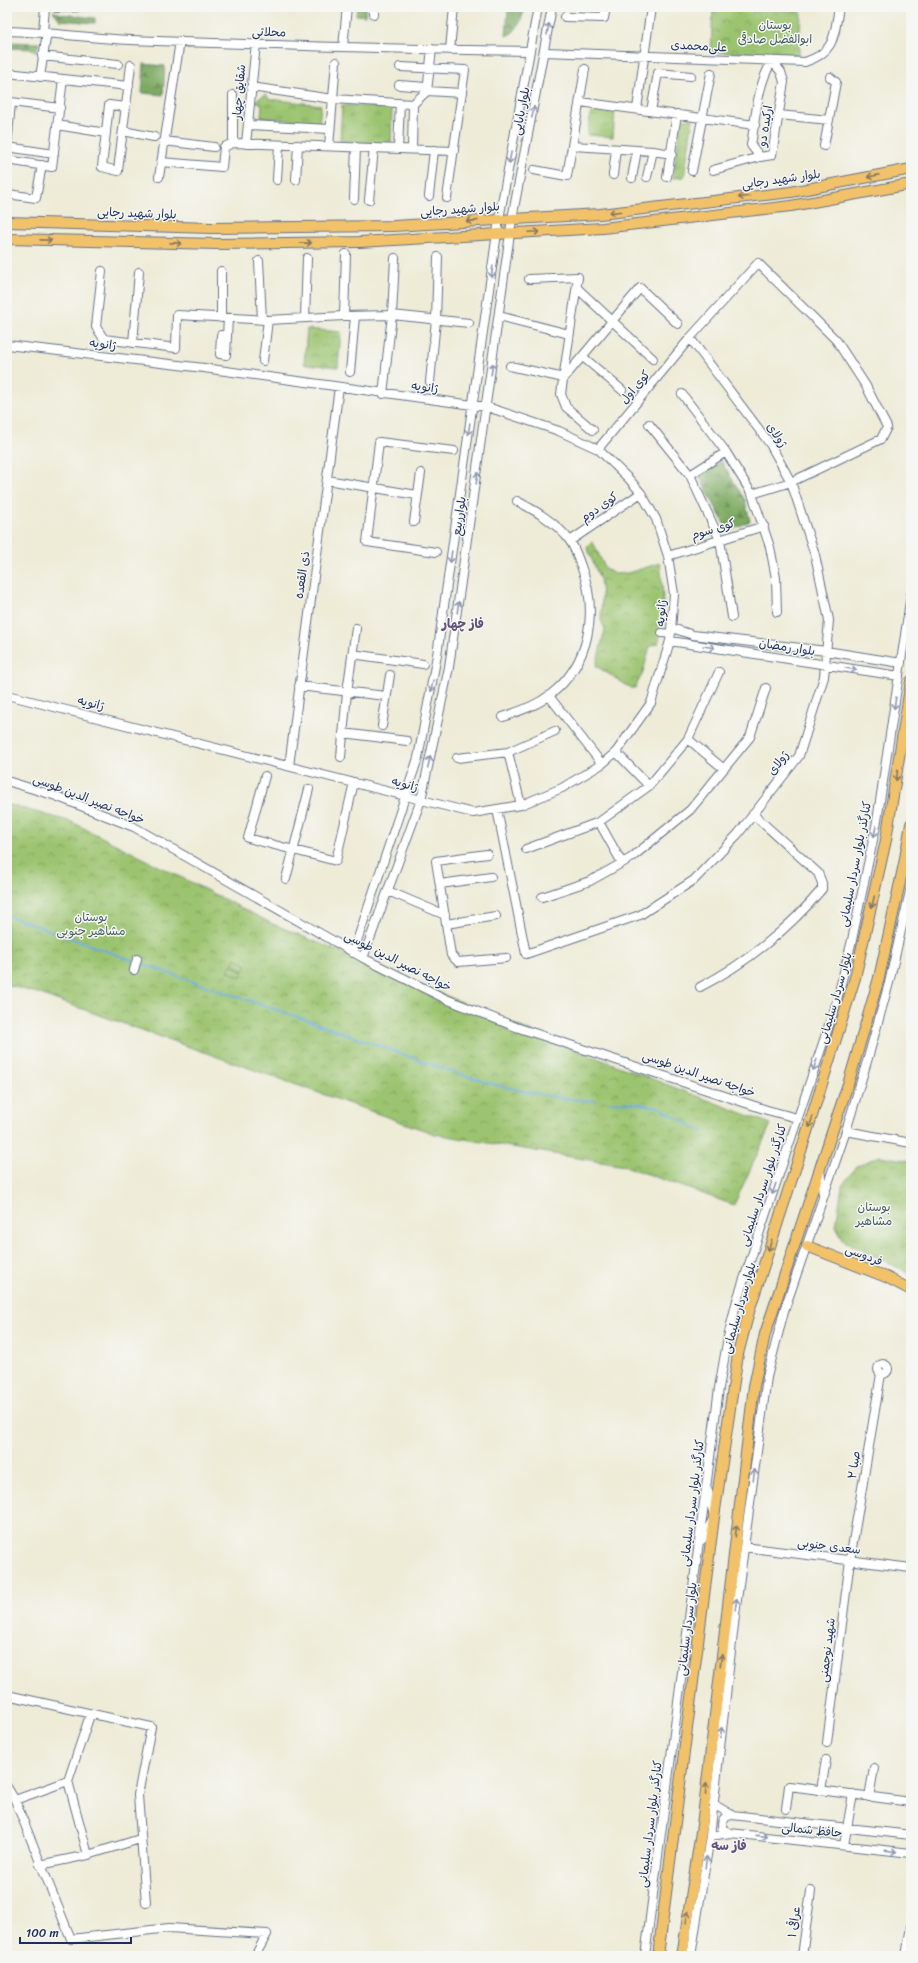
<svg xmlns="http://www.w3.org/2000/svg" width="918" height="1963" font-family="Sriracha,'Playpen Sans Arabic',sans-serif">
<defs>
<pattern id="grass-tufts" width="24" height="20" patternUnits="userSpaceOnUse"><rect width="24" height="20" fill="#9cc46f"/><path d="M3 7l-1-3M5 7V3M7 7l1-3M15 17l-1-3M17 17v-4M19 17l1-3" fill="none" stroke="#7ea05e"/></pattern>
<pattern id="forest-firs" width="22" height="20" patternUnits="userSpaceOnUse"><rect width="22" height="20" fill="#7daa62"/><path d="M5 1l3.5 6h-7zM16 11l3.5 6h-7z" fill="#668b54"/></pattern>
<pattern id="park-crowns" width="20" height="18" patternUnits="userSpaceOnUse"><rect width="20" height="18" fill="#9cc46f"/><path d="M2 6a3 3 0 1 1 6 0M12 15a3 3 0 1 1 6 0" fill="none" stroke="#7ea05e"/></pattern>
</defs>
<rect width="100%" height="100%" fill="#f6f6f2"/>
<filter id="ink" filterUnits="userSpaceOnUse"><feTurbulence type="fractalNoise" baseFrequency=".025" numOctaves="2"/><feDisplacementMap in="SourceGraphic" scale="8" xChannelSelector="R" yChannelSelector="G"/><feConvolveMatrix kernelMatrix="1 2 1 2 8 2 1 2 1" color-interpolation-filters="sRGB"/></filter>
<filter id="wash" filterUnits="userSpaceOnUse"><feTurbulence type="fractalNoise" baseFrequency=".012" numOctaves="4" result="noise"/><feDisplacementMap in="SourceGraphic" scale="16" xChannelSelector="R" yChannelSelector="G"/><feGaussianBlur stdDeviation="0.9" result="paint"/><feColorMatrix in="noise" values="0 0 0 0 0 0 0 0 0 0 0 0 0 0 0 0 0 1.4 0 .05"/><feComposite in="paint" operator="in"/></filter>
<g filter="url(#wash)">
<rect width="100%" height="100%" fill="#eeebd7"/>
<path fill="url(#grass-tufts)" stroke="#5c7a66" d="M266,94l3,5 52,6 -2,19 -58,-7 1,-13 -7,-3z
M342,105l50,3 -1,36 -51,-3z
M592,107l23,2 -2,28 -26,-2z
M681,119h12l-9,58 -11,1z"/>
<path fill="url(#forest-firs)" stroke="#4c6c60" d="M357,7h9l-1,9 -9,-1z
M525,7c-2,11 -8,26 -19,29l2,-28z
M53,11l9,3 33,4v5l-35,-3z
M7,42l32,1 -3,9 -6,-3 -23,-1z
M144,64l21,2 -2,29 -21,-2z
M721,461l24,39 5,21 -19,9 -4,-1 -28,-53z"/>
<path fill="url(#park-crowns)" stroke="#5c7a66" d="M713,8l88,3 -2,44 -88,-3z
M307,329l34,3 -3,35 -34,-3z
M591,542l3,2 11,24 9,6 14,-1 32,-10c3,26 6,55 -2,81l-8,2 -7,26 -8,16h-4l-35,-22 9,-37 -4,-9 1,-25 -2,-16 -13,-31z
M7,804l65,18 201,102 303,126 195,74 -37,81 -109,-39 -190,-32 -398,-141 -30,-8z
M880,1156l31,5v113l-67,-33 -8,-15 6,-40 14,-20z"/>
<path fill="#9cc46f" stroke="#5c7a66" d="M235,958l12,7 -3,6 -12,-7z
M231,965l12,7 -3,5 -12,-6z"/>
<g fill="none" stroke-linecap="round" stroke-linejoin="round">
<path stroke="#6babdf" stroke-width="2" d="M7,915l127,46
M138,962c64,24 130,44 194,67 88,30 170,68 264,72
M610,1102l25,1 23,4 45,25"/>
</g>
</g>
<g filter="url(#ink)">
<g fill="none" stroke-linecap="round" stroke-linejoin="round">
<g stroke="#657188" stroke-width="10">
<path id="minor" d="M56,8l30,-1
M374,14v-7
M565,17l39,1 2,-11
M7,31c41,1 82,7 124,9 133,5 266,9 399,11
M43,32l2,-25
M343,47l4,-40
M450,50l4,-43
M545,52l260,10c31,-10 29,-27 34,-55
M42,56l76,8
M772,61l9,11 3,10 -12,73 -12,2 -9,-12c5,-29 6,-59 21,-84z
M400,67l65,3 -18,128
M7,73l122,13
M40,77l7,-45
M399,85l28,2
M251,87l82,12 80,5
M427,91l35,2
M580,102l175,23
M413,104l14,-13 5,-42
M126,107l-17,-2 -7,62 16,4c4,-36 9,-71 13,-106
M637,109l14,-102
M651,111l7,-38 33,3
M779,115l50,5
M57,125l49,8
M248,125l82,4
M123,131l31,6
M164,141l50,6
M233,143v-48
M246,144l10,-101
M329,146l7,-84
M573,146l80,5 19,3
M824,146l12,-64 -6,-5
M398,149l2,-46
M412,149l1,-45
M54,154l-47,-7 4,-45 49,6
M7,160l45,7 11,-88
M161,162l61,5 2,-20 9,-4 221,8
M534,170l33,6 18,-107
M713,170l47,-13
M692,171l19,-98
M613,175l3,-26
M159,177l21,-136
M647,177l6,-26
M667,177l10,-63
M632,178l5,-28
M277,180l2,-35
M296,180l2,-35
M7,194l29,4 6,-33
M429,196l5,-46
M354,199l2,-52
M369,200l5,-52
M259,261l3,59
M102,271l-6,56 8,12 72,9 1,-33 91,5 76,-4 48,-1 77,8
M221,271v47
M529,279l49,-2 -17,117 5,13 27,23
M577,288l76,71
M344,316l2,-62
M499,316l70,18
M305,318l2,-60
M221,335l-1,19 6,1 2,-37
M133,343l6,-71
M7,345l197,23 283,39 72,24 39,18 31,30 12,14 15,26 12,37 6,38 -4,47 -19,62 -35,49 -14,12 -40,24 -41,17 -48,8 -466,-118
M583,357l39,33
M263,361l5,-41
M510,366l54,12 76,-90 38,36
M350,372l5,-56
M430,382l6,-62 2,-63
M383,394l9,-79 3,-57
M682,394l44,58 26,42
M649,424l41,51 30,65 12,77
M598,449l92,-111 68,-75 78,77 30,46 21,41 -6,12 -90,43 -39,12 18,53 6,31 1,34
M690,475l36,-23
M327,480l90,15
M414,522l7,-49
M570,541l71,-48
M436,552l-69,-10 12,-100 75,9
M668,556l96,-30
M672,628l21,7 133,16 75,12
M662,633l9,1
M670,641l229,35
M352,654l71,10
M299,686l87,10
M549,696l53,68
M503,717c16,-6 33,-11 47,-22 40,-31 49,-83 31,-129 -3,-8 -6,-18 -11,-25 -13,-18 -34,-30 -53,-40
M382,726l8,-51
M343,733l64,8
M688,739l36,30
M508,752l13,53
M616,752l33,34
M341,757l6,-65 9,-64
M457,758l51,-6 47,-21
M289,766l50,-379
M265,776l-17,62 88,23 18,-79
M7,781l49,15 78,31 231,132 81,40 70,28 251,83 30,8
M497,809l29,145 114,-39 54,-35 44,-46 61,-78 25,-79 5,-57 -14,-65 -24,-73 -21,-38 -80,-106
M599,822l23,41
M526,849l73,-27 50,-36 39,-47 31,-67
M487,854l-51,7 15,94 7,7 48,-4
M286,879l23,-90
M440,884l51,-7
M388,891l57,24
M542,897l48,-16 41,-23 59,-48 60,-73 16,-49
M446,924l50,-8
M353,953l65,-195 19,-103 62,-436 39,-212
M363,958l58,-158 28,-133 63,-448 40,-212
M134,970l3,-11
M700,987c45,-23 89,-58 122,-98v-6l-4,-10 -65,-59
M846,1131l65,12
M820,1169l3,26
M878 1369a5 5 0 1 1 10 0a5 5 0 1 1-10 0Z
M702,1540l12,-23 -6,-27
M744,1547l167,21
M7,1695l144,32 -13,68 8,108
M827,1743l23,-183 31,-186
M7,1787l8,13 56,139 98,-11 98,6 -12,22
M821,1790l5,-30
M869,1797l5,-29
M15,1800l53,-19
M713,1804l19,11 179,20
M786,1809l3,-23 122,16
M730,1833l-7,-4c-3,-8 1,-13 9,-14
M710,1836l20,-3 181,20
M844,1845l9,-51
M88,1855l-20,-74 22,-66
M40,1865l48,-10 52,-16
M645,1956l74,-568 9,-51 9,-37 99,-296 16,-64 25,-119 34,-226
M691,1956l19,-120 26,-229 31,-230 17,-66 62,-180 22,-73 21,-75 22,-96
M802,1956l9,-65
M906,1956l5,-30"/>
</g>
<g stroke="#657188" stroke-width="12">
<path id="major" d="M7,222l204,6 182,-2 207,-12 191,-22 120,-23
M7,239l210,5 142,-2 244,-14 188,-22 120,-22
M807,1246l79,31 25,13
M658,1956l56,-439 24,-163 12,-46 52,-160 53,-170 31,-138 25,-159
M682,1956l20,-131 52,-439 11,-52 84,-253 30,-103 25,-114 7,-40"/>
</g>
<use href="#minor" stroke="#fff" stroke-width="8"/>
<use href="#major" stroke="#f2c26a" stroke-width="10"/>
</g>
<defs><path id="oneway-shaft" d="M-6 0H5M1.5-3L5.5 0L1.5 3" fill="none" stroke-width="1.6" stroke-linecap="round" stroke-linejoin="round"/></defs>
<g stroke="#8d97ae">
<use href="#oneway-shaft" transform="translate(548 29) rotate(-81)"/>
<use href="#oneway-shaft" transform="translate(533 112) rotate(-79)"/>
<use href="#oneway-shaft" transform="translate(510 158) rotate(101)"/>
<use href="#oneway-shaft" transform="translate(492 272) rotate(98)"/>
<use href="#oneway-shaft" transform="translate(492 369) rotate(-82)"/>
<use href="#oneway-shaft" transform="translate(469 429) rotate(98)"/>
<use href="#oneway-shaft" transform="translate(477 478) rotate(-82)"/>
<use href="#oneway-shaft" transform="translate(451 557) rotate(98)"/>
<use href="#oneway-shaft" transform="translate(458 607) rotate(-82)"/>
<use href="#oneway-shaft" transform="translate(709 647) rotate(9)"/>
<use href="#oneway-shaft" transform="translate(851 669) rotate(9)"/>
<use href="#oneway-shaft" transform="translate(432 686) rotate(101)"/>
<use href="#oneway-shaft" transform="translate(895 703) rotate(99)"/>
<use href="#oneway-shaft" transform="translate(429 762) rotate(-78)"/>
<use href="#oneway-shaft" transform="translate(875 831) rotate(101)"/>
<use href="#oneway-shaft" transform="translate(815 1065) rotate(109)"/>
<use href="#oneway-shaft" transform="translate(774 1189) rotate(108)"/>
<use href="#oneway-shaft" transform="translate(754 1475) rotate(-82)"/>
<use href="#oneway-shaft" transform="translate(736 1604) rotate(-82)"/>
<use href="#oneway-shaft" transform="translate(721 1733) rotate(-83)"/>
<use href="#oneway-shaft" transform="translate(762 1836) rotate(6)"/>
<use href="#oneway-shaft" transform="translate(891 1851) rotate(7)"/>
<use href="#oneway-shaft" transform="translate(706 1862) rotate(-82)"/>
</g>
<g stroke="#867864">
<use href="#oneway-shaft" transform="translate(873 176) rotate(169)"/>
<use href="#oneway-shaft" transform="translate(744 197) rotate(173)"/>
<use href="#oneway-shaft" transform="translate(615 212) rotate(173)"/>
<use href="#oneway-shaft" transform="translate(472 221) rotate(176)"/>
<use href="#oneway-shaft" transform="translate(534 232) rotate(-3)"/>
<use href="#oneway-shaft" transform="translate(46 240) rotate(1)"/>
<use href="#oneway-shaft" transform="translate(176 243) rotate(1)"/>
<use href="#oneway-shaft" transform="translate(306 243) rotate(-1)"/>
<use href="#oneway-shaft" transform="translate(897 775) rotate(99)"/>
<use href="#oneway-shaft" transform="translate(873 902) rotate(103)"/>
<use href="#oneway-shaft" transform="translate(811 1122) rotate(108)"/>
<use href="#oneway-shaft" transform="translate(770 1245) rotate(108)"/>
<use href="#oneway-shaft" transform="translate(736 1531) rotate(-83)"/>
<use href="#oneway-shaft" transform="translate(721 1660) rotate(-83)"/>
<use href="#oneway-shaft" transform="translate(706 1789) rotate(-83)"/>
<use href="#oneway-shaft" transform="translate(687 1917) rotate(-81)"/>
</g>
</g>
<g text-anchor="middle" dominant-baseline="central" stroke-width="3" stroke-linejoin="round" paint-order="stroke">
<g font-size="12" fill="#425c63" stroke="#f6f6f2">
<text x="775" y="25">بوستان<tspan x="775" dy="14">ابوالفضل صادقی</tspan></text>
<text x="91" y="917">بوستان<tspan x="91" dy="14">مشاهیر جنوبی</tspan></text>
<text x="874" y="1207">بوستان<tspan x="874" dy="14">مشاهیر</tspan></text>
</g>
<g font-size="12" fill="#1b2f5e" stroke="#f6f6f2">
<text transform="translate(269 32) rotate(2)">محلاتی</text>
<text transform="translate(699 46) rotate(3)">علی‌محمدی</text>
<text transform="translate(239 92) rotate(-85)">شقایق چهار</text>
<text transform="translate(521 111) rotate(-79)">بلوار بابایی</text>
<text transform="translate(765 126) rotate(-81)">ارکیده دو</text>
<text transform="translate(781 179) rotate(-8)">بلوار شهید رجایی</text>
<text transform="translate(460 209) rotate(-4)">بلوار شهید رجایی</text>
<text transform="translate(137 213) rotate(2)">بلوار شهید رجایی</text>
<text transform="translate(103 344) rotate(7)">ژانویه</text>
<text transform="translate(425 387) rotate(7)">ژانویه</text>
<text transform="translate(635 387) rotate(-50)">کوی اول</text>
<text transform="translate(777 435) rotate(56)">ژولای</text>
<text transform="translate(599 507) rotate(-35)">کوی دوم</text>
<text transform="translate(459 516) rotate(-82)">بلوارربیع</text>
<text transform="translate(713 529) rotate(-17)">کوی سوم</text>
<text transform="translate(302 575) rotate(-82)">ذی القعده</text>
<text transform="translate(661 613) rotate(-86)">ژانویه</text>
<text transform="translate(787 647) rotate(9)">بلوار رمضان</text>
<text transform="translate(91 703) rotate(14)">ژانویه</text>
<text transform="translate(778 763) rotate(-53)">ژولای</text>
<text transform="translate(405 784) rotate(15)">ژانویه</text>
<text transform="translate(89 799) rotate(21)">خواجه نصیر الدین طوسی</text>
<text transform="translate(855 864) rotate(-79)">کنارگذر بلوار سردار سلیمانی</text>
<text transform="translate(398 961) rotate(27)">خواجه نصیر الدین طوسی</text>
<text transform="translate(835 998) rotate(-74)">بلوار سردار سلیمانی</text>
<text transform="translate(699 1074) rotate(19)">خواجه نصیر الدین طوسی</text>
<text transform="translate(763 1185) rotate(-72)">کنارگذر بلوار سردار سلیمانی</text>
<text transform="translate(864 1255) rotate(21)">فردوسی</text>
<text transform="translate(739 1308) rotate(-74)">بلوار سردار سلیمانی</text>
<text transform="translate(854 1465) rotate(-81)">صبا ۲</text>
<text transform="translate(692 1503) rotate(-83)">کنارگذر بلوار سردار سلیمانی</text>
<text transform="translate(829 1546) rotate(7)">سعدی جنوبی</text>
<text transform="translate(687 1629) rotate(-83)">بلوار سردار سلیمانی</text>
<text transform="translate(827 1650) rotate(-83)">شهید نوچمنی</text>
<text transform="translate(650 1824) rotate(-83)">کنارگذر بلوار سردار سلیمانی</text>
<text transform="translate(812 1830) rotate(6)">حافظ شمالی</text>
<text transform="translate(794 1922) rotate(-82)">عراقی ۱</text>
</g>
<g font-size="13" font-weight="bold" fill="#62537c" stroke="#f6f6f2">
<text x="463" y="623">فاز چهار</text>
<text x="729" y="1845">فاز سه</text>
</g>
</g>
<rect width="918" height="1963" fill="none" stroke="#f6f6f2" stroke-width="24"/>
<path d="M20 1937v6h111v-6" fill="none" stroke="#1b2f5e" stroke-width="2"/>
<text x="26" y="1937" font-size="12" fill="#1b2f5e" stroke="#f6f6f2" stroke-width="3" paint-order="stroke">100 m</text>
</svg>
